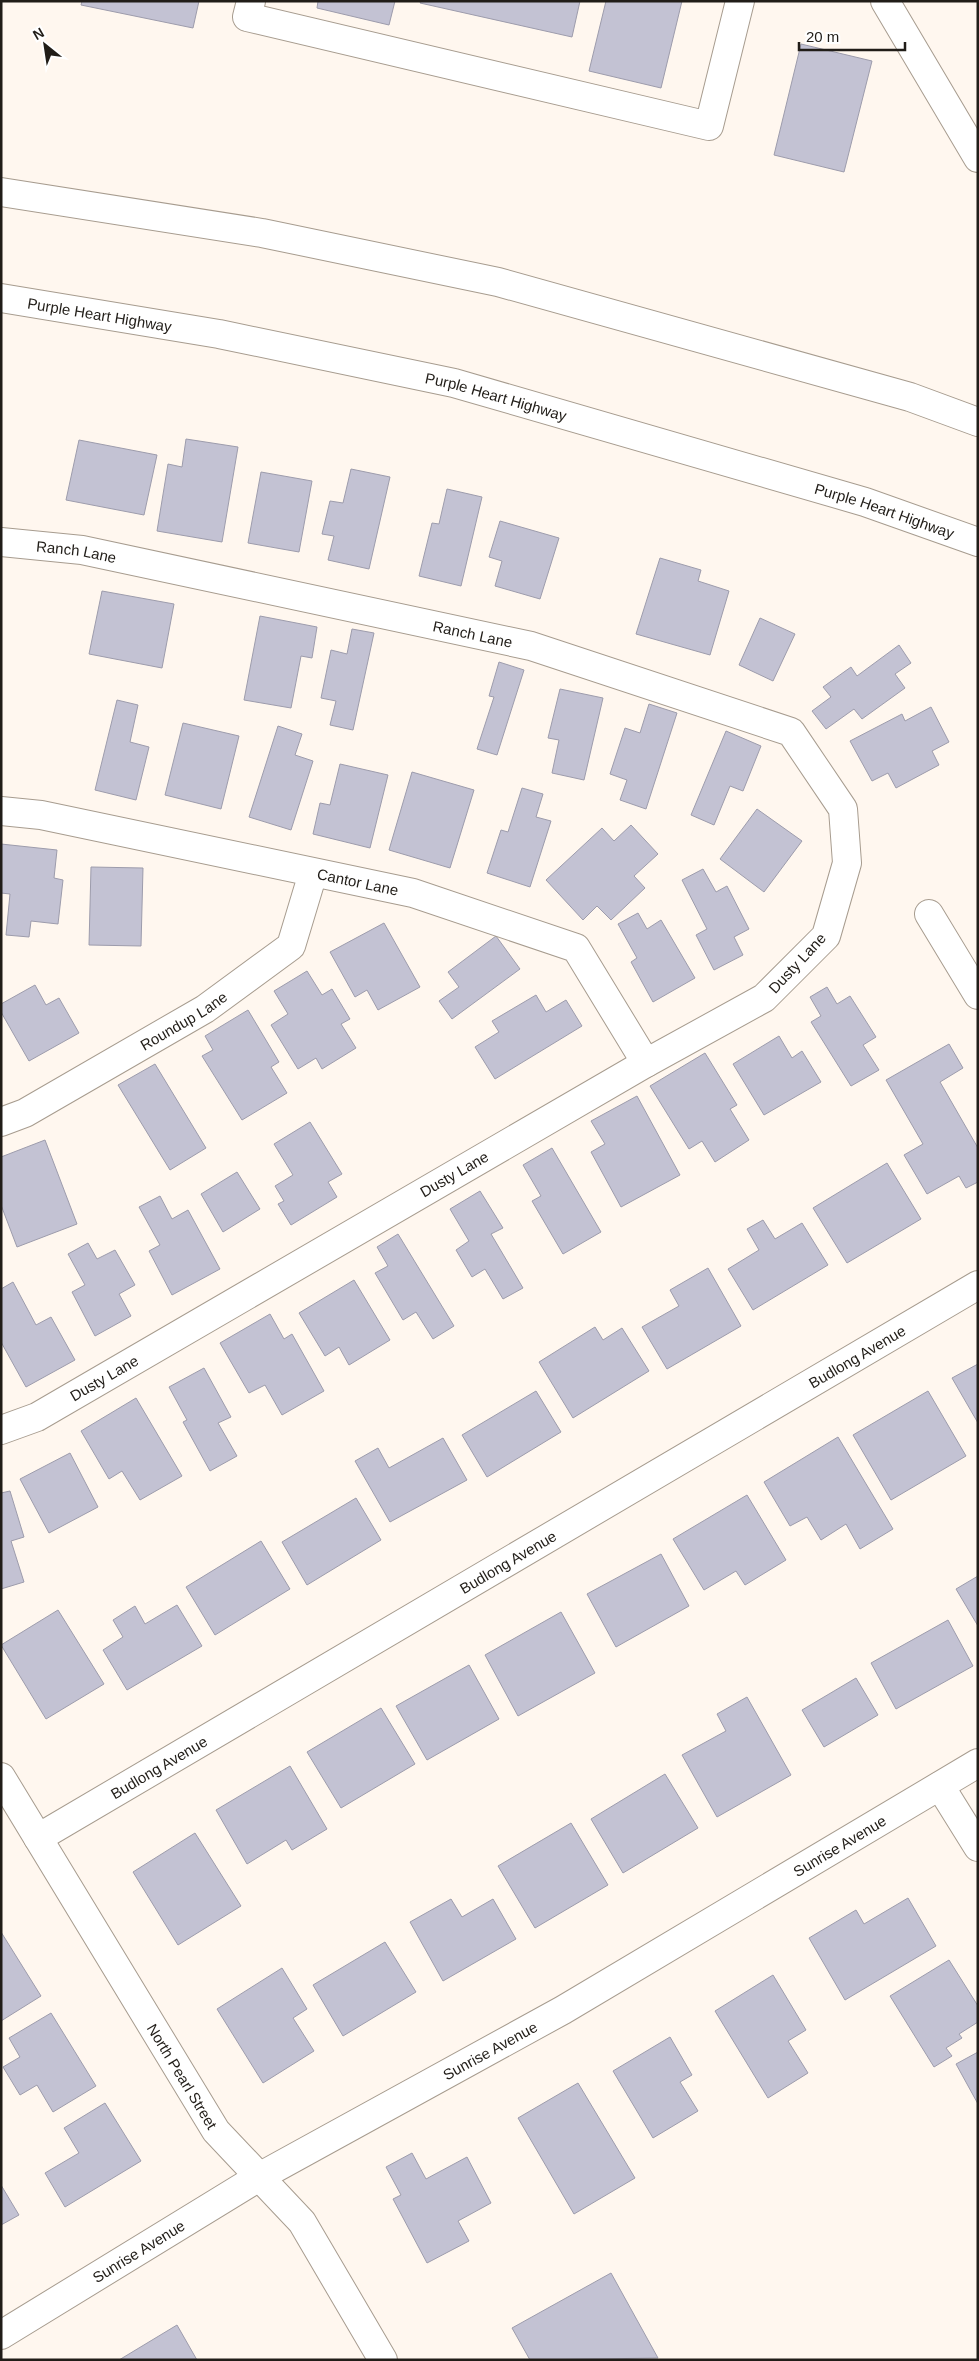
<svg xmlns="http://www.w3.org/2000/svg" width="979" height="2361" font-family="Arial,sans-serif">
<rect width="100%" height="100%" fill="#fff7ef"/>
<path fill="#c3c2d3" stroke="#9d9cac" d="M82,1h117l-6,27 -112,-23z
M318,1h77l-6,24 -72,-17z
M421,1h159l-8,36 -152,-34z
M606,1h76l-21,87 -72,-17z
M801,44l71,17 -28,111 -70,-17z
M186,439l52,8 -16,95 -65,-11 11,-67 14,3z
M79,440l78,15 -13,60 -78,-15z
M351,469l39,8 -21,92 -41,-9 6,-24 -12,-2 8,-33 13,2z
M261,472l51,9 -13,71 -51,-9z
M447,489l35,8 -21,89 -42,-10 13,-53 7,1z
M500,521l59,17 -19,61 -45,-13 7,-25 -13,-4z
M660,558l41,12 -3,11 31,10 -19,64 -74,-21z
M102,591l72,13 -12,64 -73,-14z
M260,616l57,11 -5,31 -11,-2 -10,52 -47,-8z
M760,618l35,16 -22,47 -34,-16z
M352,629l22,4 -21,97 -23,-5 6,-24 -15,-3 10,-48 16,4z
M899,645l12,18 -16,11 10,14 -43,31 -8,-10 -28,20 -14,-18 19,-14 -8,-10 28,-20 6,9z
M499,662l25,8 -27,85 -20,-6 17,-52 -5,-1z
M560,689l43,9 -19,82 -32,-7 7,-33 -11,-2z
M117,700l21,5 -8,37 19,5 -13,53 -41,-10z
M649,704l28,9 -31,96 -26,-9 7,-20 -17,-6 15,-46 15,5z
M931,707l18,35 -17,9 7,14 -43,23 -8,-15 -16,8 -22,-40 52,-27 3,7z
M183,723l56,13 -18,73 -56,-14z
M278,726l24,8 -7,21 18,6 -22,69 -42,-13z
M726,731l35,15 -18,45 -13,-5 -16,39 -23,-10z
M340,764l48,11 -18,73 -57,-14 7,-31 10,2z
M412,772l62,18 -24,78 -61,-18z
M522,788l21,6 -7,23 15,4 -21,66 -43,-14 14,-43 7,2z
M757,809l45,32 -38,51 -44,-33z
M631,825l27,29 -24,22 11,12 -34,32 -14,-14 -14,14 -37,-40 56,-52 12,13z
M1,844l56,6 -3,28 9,2 -5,44 -27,-3 -2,16 -23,-2 4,-41 -9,-1z
M91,867l52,1 -2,78 -52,-1z
M703,869l13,23 11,-6 22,43 -15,8 9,18 -29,15 -18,-35 11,-6 -25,-49z
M638,913l9,16 14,-9 34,58 -42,24 -22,-40 6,-4 -19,-34z
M384,923l36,64 -42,23 -11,-20 -12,7 -25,-45z
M496,936l24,33 -68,50 -13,-18 20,-14 -11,-15z
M307,971l15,24 10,-6 18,30 -9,5 15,24 -34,21 -6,-11 -18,11 -27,-44 17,-11 -14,-23z
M35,985l11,20 13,-7 20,35 -50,28 -28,-49v-8z
M827,987l10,17 13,-8 26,41 -13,8 16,25 -28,16 -40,-64 10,-6 -11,-19z
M536,995l10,17 20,-12 16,26 -87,53 -20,-32 24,-15 -7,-11z
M248,1010l31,52 -8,5 16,26 -45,27 -40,-64 11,-6 -8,-14z
M779,1036l13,22 10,-7 19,31 -57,33 -31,-51z
M949,1044l14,24 -23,14 38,66v34l-12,6 -7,-12 -32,18 -23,-39 19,-11 -37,-64z
M705,1053l32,52 -7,4 19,31 -34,22 -13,-21 -13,8 -39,-63z
M155,1064l51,84 -36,22 -52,-85z
M637,1096l43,79 -59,32 -30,-55 14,-8 -14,-23z
M310,1122l32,52 -14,8 9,15 -46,28 -13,-21 6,-3 -9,-15 18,-11 -19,-31z
M45,1140l32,84 -60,23 -16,-42v-48z
M552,1148l49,84 -38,22 -31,-53 9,-5 -18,-31z
M887,1163l34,56 -74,44 -34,-55z
M237,1172l23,37 -37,23 -22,-38z
M480,1191l23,37 -12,6 32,54 -20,11 -18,-30 -13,8 -16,-27 13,-9 -19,-32z
M160,1196l12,23 16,-9 32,59 -48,26 -23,-44 11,-6 -21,-38z
M763,1220l12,19 27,-16 26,42 -75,45 -25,-41 31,-19 -12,-21z
M398,1234l56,92 -21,13 -17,-27 -13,8 -28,-47 13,-7 -11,-19z
M88,1243l9,16 18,-9 20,35 -16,9 12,22 -36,20 -23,-44 13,-7 -17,-31z
M708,1268l33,58 -74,43 -25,-42 37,-21 -9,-16z
M354,1280l36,60 -41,25 -10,-18 -14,9 -26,-43z
M13,1282l23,43 15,-8 24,43 -49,27 -25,-45v-53z
M270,1314l14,25 8,-5 32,57 -42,24 -17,-30 -16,8 -29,-50z
M595,1327l8,13 19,-12 27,43 -76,47 -34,-56z
M978,1364v59l-26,-45z
M204,1368l27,49 -13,6 19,33 -27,15 -27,-49 4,-2 -18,-33z
M536,1391l25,41 -74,45 -25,-42z
M928,1391l38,65 -75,44 -38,-65z
M136,1398l46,78 -42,24 -18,-29 -13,8 -28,-48z
M838,1437l55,92 -33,20 -14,-25 -25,16 -14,-23 -17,9 -26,-44z
M443,1438l24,42 -77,42 -35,-61 23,-13 11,20z
M70,1453l28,54 -49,26 -29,-54z
M10,1491l14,46 -13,4 13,41 -23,7v-96z
M747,1495l39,65 -41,25 -9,-14 -32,19 -31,-51z
M356,1498l25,42 -74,45 -25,-43z
M261,1541l29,48 -75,46 -29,-48z
M661,1554l28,52 -73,41 -29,-53z
M978,1576v50l-22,-37z
M177,1605l25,41 -75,44 -24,-40 20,-13 -10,-17 22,-14 10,18z
M58,1610l46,74 -58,35 -45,-74z
M561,1612l34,61 -77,43 -33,-61z
M948,1620l25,46 -77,43 -25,-46z
M469,1665l30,54 -72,41 -31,-54z
M856,1678l22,37 -54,32 -22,-37z
M747,1697l44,78 -74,42 -35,-62 44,-24 -9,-17z
M381,1708l34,56 -74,44 -34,-56z
M290,1766l37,63 -35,21 -6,-10 -39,24 -31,-54z
M665,1774l33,54 -75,45 -32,-54z
M571,1823l37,62 -73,43 -37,-62z
M195,1833l46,73 -63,39 -45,-73z
M908,1898l28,48 -91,54 -36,-62 47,-28 8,14z
M451,1899l11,18 31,-18 23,40 -73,42 -33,-59z
M1,1932l40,64 -40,25z
M385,1942l31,50 -73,44 -30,-51z
M949,1960l29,46v16l-19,12 3,4 -16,10 6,8 -18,11 -44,-71z
M282,1968l25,41 -14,9 21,33 -51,32 -46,-74z
M773,1975l33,55 -18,11 20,32 -40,25 -53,-87z
M51,2013l45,73 -43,26 -16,-27 -17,10 -17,-28 17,-10 -11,-19z
M670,2037l22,38 -12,7 18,29 -45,27 -40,-67z
M978,2052v52l-22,-40z
M578,2083l57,95 -61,36 -56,-96z
M105,2103l36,58 -76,46 -20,-34 34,-20 -15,-25z
M412,2153l14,26 41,-22 24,46 -33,18 11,20 -42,22 -34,-64 8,-4 -15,-28z
M1,2185l18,30 -18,10z
M611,2273l47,85 -128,2 -18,-32z
M177,2325l20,35h-78z"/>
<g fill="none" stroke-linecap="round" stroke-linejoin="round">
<g stroke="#a79c8f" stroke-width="30">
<g id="minor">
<path d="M251,1l-4,16 462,109 31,-125"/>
<path d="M885,1l93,157"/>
<path id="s1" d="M1,542l81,8 449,96 260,86 52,77 4,54 -21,73 -62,62 -118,65 -609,354 -36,13"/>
<path id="s2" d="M1,811l40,4 372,78 163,55 70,115"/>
<path d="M929,914l49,81"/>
<path id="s3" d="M1,1122l24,-9 180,-104 86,-63 22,-73"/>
<path id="s4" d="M1,1777l215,354 86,91 81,138"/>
<path d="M940,1786l38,61"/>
<path id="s5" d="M38,1838l940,-553"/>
<path id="s6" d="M1,2335l258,-158 304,-167 415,-247"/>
</g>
</g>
<g stroke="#a79c8f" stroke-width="30">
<g id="highway">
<path d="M1,192l261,41 236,49 412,115 68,25"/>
<path id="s7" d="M1,298l218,36 235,49 411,119 113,40"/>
</g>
</g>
<use href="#minor" stroke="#fff" stroke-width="28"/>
<use href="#highway" stroke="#fff" stroke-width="28"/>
</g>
<g text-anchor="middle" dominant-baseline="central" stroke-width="5" stroke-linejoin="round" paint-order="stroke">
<g font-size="15" fill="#211d18" stroke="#fff">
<text stroke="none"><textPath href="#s7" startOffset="100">Purple Heart Highway</textPath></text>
<text stroke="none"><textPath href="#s7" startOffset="505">Purple Heart Highway</textPath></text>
<text stroke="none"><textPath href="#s7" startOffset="910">Purple Heart Highway</textPath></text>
<text stroke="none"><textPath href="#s1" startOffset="76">Ranch Lane</textPath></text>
<text stroke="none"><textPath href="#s1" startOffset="481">Ranch Lane</textPath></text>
<text stroke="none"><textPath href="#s2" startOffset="364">Cantor Lane</textPath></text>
<text transform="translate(797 963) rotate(-47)">Dusty Lane</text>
<text stroke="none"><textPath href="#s3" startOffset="209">Roundup Lane</textPath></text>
<text transform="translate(454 1174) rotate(-30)">Dusty Lane</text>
<text stroke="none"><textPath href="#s5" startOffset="950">Budlong Avenue</textPath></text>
<text transform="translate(104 1378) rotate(-30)">Dusty Lane</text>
<text stroke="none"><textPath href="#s5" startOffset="545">Budlong Avenue</textPath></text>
<text stroke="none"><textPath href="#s5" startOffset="140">Budlong Avenue</textPath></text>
<text stroke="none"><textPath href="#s6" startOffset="971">Sunrise Avenue</textPath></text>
<text stroke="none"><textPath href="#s6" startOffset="566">Sunrise Avenue</textPath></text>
<text stroke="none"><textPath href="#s4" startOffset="350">North Pearl Street</textPath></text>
<text stroke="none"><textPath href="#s6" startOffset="161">Sunrise Avenue</textPath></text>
</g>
</g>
<rect width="979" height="2361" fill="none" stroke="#211d18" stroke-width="5"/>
<g transform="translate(45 45) rotate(330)" stroke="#ffffff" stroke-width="4" paint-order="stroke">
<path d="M0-4L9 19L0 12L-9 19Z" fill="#211d18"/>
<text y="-8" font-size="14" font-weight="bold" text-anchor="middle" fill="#211d18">N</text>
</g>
<path d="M799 42v8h106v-8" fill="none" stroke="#211d18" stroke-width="2.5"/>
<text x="806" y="42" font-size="15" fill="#211d18" stroke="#ffffff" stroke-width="4" paint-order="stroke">20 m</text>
</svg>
